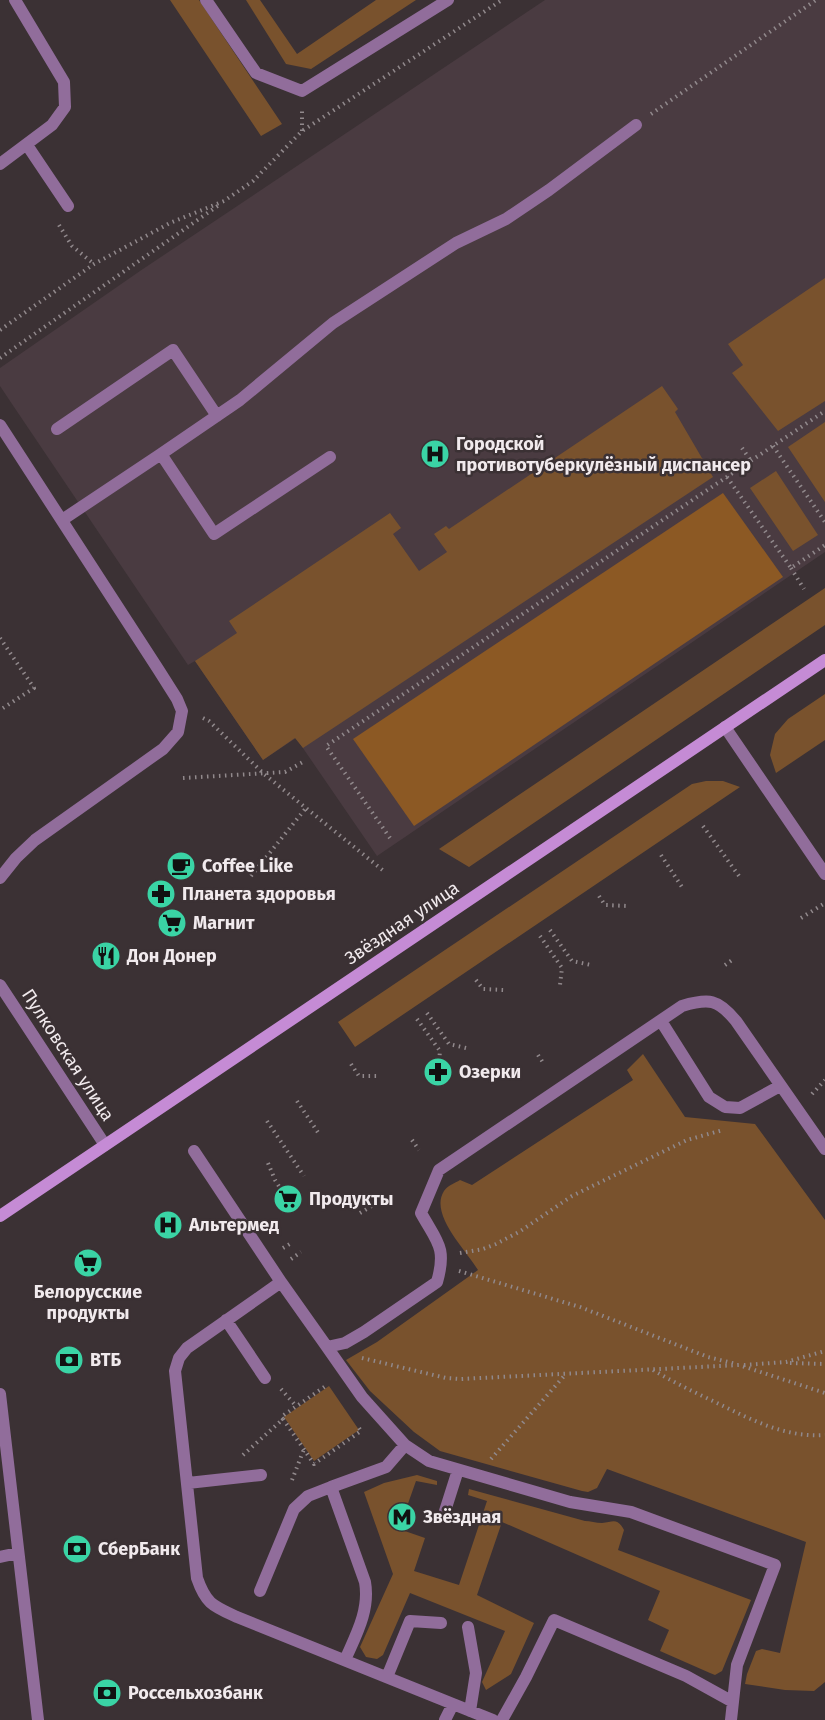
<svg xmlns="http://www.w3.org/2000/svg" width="825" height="1720" font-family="'Fira Sans',sans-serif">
<rect width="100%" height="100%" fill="#3b3134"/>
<path fill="#4a3b41" d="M545,0h280v552l-448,304 -81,-118 -33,22 -68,-99 -7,4 -178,-264 -10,-15v-18l140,-97z"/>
<path fill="#79522d" d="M170,0h29l83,124 -21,12z
M246,0h14l37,54 79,-54h40l-105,69 -25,-5z
M825,278v123l-47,30 -46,-58 11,-8 -15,-21z
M662,386l16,23 -3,3 38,65 -410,271 -8,-10 -32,22 -68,-99 42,-28 -8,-12 161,-108 11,15 -8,6 26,37 28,-19 -13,-18 12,-8 3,3z
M825,422v80l-37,-55z
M776,471l42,64 -25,16 -43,-63z
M825,588v37l-356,242 -30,-18z
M825,694v46l-49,33 -6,-18 5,-21 13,-15z
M706,781h17l17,6 -385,260 -17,-25 354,-238z
M643,1054l42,63 70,7 70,96v462l-11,9 -29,-1 -40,-6 2,-10 9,-23 6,-2 18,4 26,-111 -199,-73 -10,19 -9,4 -6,-1 -142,-40 -26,-19 -44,-41 -24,-31 31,-18 101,-72c-12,-20 -49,-56 -34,-79 3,-5 11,-8 16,-11l12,5 161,-105 -6,-10z
M329,1386l30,44 -45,31 -30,-44z
M417,1475l20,6v4l-21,-4 -17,48 26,9 -11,33 45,14 28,-84 -19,-6 1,-6 116,32c5,0 11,2 17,2 11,-1 15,-6 22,7l-6,20 133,50 -29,71 -7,4 -5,-2 -50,-22 9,-21 -21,-10 12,-29 -158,-69 -25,73 57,28 -23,51 -25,16 -4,-8 23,-51 -95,-38 -27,62 -6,4 -11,-2 -6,-10 33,-73 -29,-82 20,-9z"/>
<path fill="#8c5924" d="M723,493l60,84 -369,249 -61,-87z"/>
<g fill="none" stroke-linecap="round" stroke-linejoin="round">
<path stroke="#91898c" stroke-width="4" stroke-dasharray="1.5 4.5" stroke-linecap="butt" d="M651,114l165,-114
M302,131v-21
M59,225l13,21 22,18
M0,330l94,-66 76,-41 54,-22 29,-20 49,-50 200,-131
M0,358l219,-153
M773,446l52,76
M742,448l9,13
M727,477l64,91 34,-23
M791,568l13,21
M0,638l34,50 -34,22
M203,718l6,3 55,53 121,98
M183,778l102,-6 18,-10
M703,826l36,50
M390,838l-64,-92 499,-335
M661,855l21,32
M251,876l55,-68
M599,896l6,9 23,1
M801,918l24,-15
M550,930l22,31 19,4
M540,936l22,32 -2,17
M725,965l7,-5
M476,980l7,9 21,1
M427,1013l22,31 21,5
M417,1019l23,32 -2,21
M538,1055l6,9
M351,1064l8,12h18
M812,1094l13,-14
M297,1101l22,33
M267,1121l37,55
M412,1140l7,10
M268,1163l7,17 7,11
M360,1213l15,-9
M283,1248l10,-6
M460,1253l23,-4 13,-5 23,-12 53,-36 115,-56 36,-10
M291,1259l10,-7
M459,1271l121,36 128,50 28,7
M362,1358l84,20 15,1 278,-14 86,28
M790,1363l35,1
M744,1365l42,-3 39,-11
M653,1370c20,12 41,22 62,32 35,17 70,36 110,33
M281,1389l15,17
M283,1419l31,45 47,-33 -2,-3
M243,1455l40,-36 -2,-2 46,-32
M491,1459l74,-84
M292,1480l12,-31"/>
<path stroke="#916d9b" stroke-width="12" d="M206,0l50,73 46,18 146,-91
M27,145l41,61
M0,164l52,-39 13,-18 -1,-25 -49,-82
M0,425l158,244 19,30 5,12 -4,21 -15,17 -128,91 -19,18 -16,20
M57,429l116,-79 44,66
M161,454l79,-54 93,-77 123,-80 50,-24 43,-29 87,-65
M62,520l99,-66 53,80 116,-77
M725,727l100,147
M661,1021l48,76 16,10 15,1 40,-22
M194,1151l87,131 -94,66 -8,10 -4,13 22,207c9,26 16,28 40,39l216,87 -8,16
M281,1282l46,65 18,-4 19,-11 73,-50c10,-35 0,-40 -16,-69l18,-43 243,-164c27,-8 36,-7 54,15l89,128
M226,1320l39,58
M327,1347l35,50 43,48 24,16 141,41 61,10 144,53 -38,100 -6,55
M0,1394l38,326
M188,1483l73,-8
M445,1511l13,-41
M0,1557l18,-4
M260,1591l34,-82 14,-13 23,-9
M468,1627l8,46 -6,38
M345,1660c11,-25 25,-50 20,-78l-34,-95 55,-20 19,-22
M387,1677l23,-56 31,2
M453,1704l40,16
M502,1720l24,-43 28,-57 132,56 47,26"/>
<path stroke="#916d9b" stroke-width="12" d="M0,985l105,160"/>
<path stroke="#c58bd5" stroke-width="12" d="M0,1216l825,-556"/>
</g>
<defs>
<g id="hospital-disc" transform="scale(1.5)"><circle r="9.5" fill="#3ad4a5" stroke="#3b3134"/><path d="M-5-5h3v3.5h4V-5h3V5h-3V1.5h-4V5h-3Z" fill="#111"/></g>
<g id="cafe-disc" transform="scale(1.5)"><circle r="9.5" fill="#3ad4a5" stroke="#3b3134"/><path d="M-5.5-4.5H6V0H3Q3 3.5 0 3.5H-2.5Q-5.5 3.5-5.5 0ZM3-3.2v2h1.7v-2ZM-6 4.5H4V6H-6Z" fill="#111"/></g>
<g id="pharmacy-disc" transform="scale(1.5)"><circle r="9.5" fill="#3ad4a5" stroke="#3b3134"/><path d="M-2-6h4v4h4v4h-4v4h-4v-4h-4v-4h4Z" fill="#111"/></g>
<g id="supermarket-disc" transform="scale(1.5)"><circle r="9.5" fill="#3ad4a5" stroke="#3b3134"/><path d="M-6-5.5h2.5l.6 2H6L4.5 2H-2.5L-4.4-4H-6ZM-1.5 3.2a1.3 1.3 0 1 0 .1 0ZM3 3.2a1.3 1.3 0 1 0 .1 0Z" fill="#111"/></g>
<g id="restaurant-disc" transform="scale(1.5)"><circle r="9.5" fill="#3ad4a5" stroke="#3b3134"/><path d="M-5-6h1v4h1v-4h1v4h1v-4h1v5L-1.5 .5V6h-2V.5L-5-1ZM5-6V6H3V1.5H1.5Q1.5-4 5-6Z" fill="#111"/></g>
<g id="bank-disc" transform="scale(1.5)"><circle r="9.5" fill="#3ad4a5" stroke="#3b3134"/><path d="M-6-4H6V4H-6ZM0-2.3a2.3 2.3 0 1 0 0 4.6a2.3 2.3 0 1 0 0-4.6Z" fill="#111"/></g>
<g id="metro-disc" transform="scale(1.5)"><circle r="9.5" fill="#3ad4a5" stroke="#3b3134"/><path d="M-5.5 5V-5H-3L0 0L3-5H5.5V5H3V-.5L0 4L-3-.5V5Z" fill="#111"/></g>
</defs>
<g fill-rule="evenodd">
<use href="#hospital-disc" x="435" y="454"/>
<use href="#cafe-disc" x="181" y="866"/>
<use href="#pharmacy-disc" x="161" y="894"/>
<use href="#supermarket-disc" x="172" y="923"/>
<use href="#restaurant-disc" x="106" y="956"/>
<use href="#pharmacy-disc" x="438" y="1072"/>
<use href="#supermarket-disc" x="288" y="1199"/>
<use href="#hospital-disc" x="168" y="1225"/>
<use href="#supermarket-disc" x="88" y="1263"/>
<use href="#bank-disc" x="69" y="1360"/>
<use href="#metro-disc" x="402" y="1517"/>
<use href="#bank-disc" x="77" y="1549"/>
<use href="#bank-disc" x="107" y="1693"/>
</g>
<g text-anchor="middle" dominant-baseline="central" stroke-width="5" stroke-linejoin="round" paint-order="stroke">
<g font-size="18" font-weight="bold" fill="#f1eaed" stroke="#3b3134" text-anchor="start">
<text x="456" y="444">Городской<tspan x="456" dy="21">противотуберкулёзный диспансер</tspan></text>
<text x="202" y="866">Coffee Like</text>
<text x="182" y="894">Планета здоровья</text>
<text x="193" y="923">Магнит</text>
<text x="127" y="956">Дон Донер</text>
<text x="459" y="1072">Озерки</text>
<text x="309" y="1199">Продукты</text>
<text x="189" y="1225">Альтермед</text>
<text x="88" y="1292" text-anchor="middle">Белорусские<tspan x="88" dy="21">продукты</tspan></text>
<text x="90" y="1360">ВТБ</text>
<text x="423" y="1517">Звёздная</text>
<text x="98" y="1549">СберБанк</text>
<text x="128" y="1693">Россельхозбанк</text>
</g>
<g font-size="18" fill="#f1eaed" stroke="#3b3134">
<text transform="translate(402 923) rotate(-34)">Звёздная улица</text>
<text transform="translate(68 1055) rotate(57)">Пулковская улица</text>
</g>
</g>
</svg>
